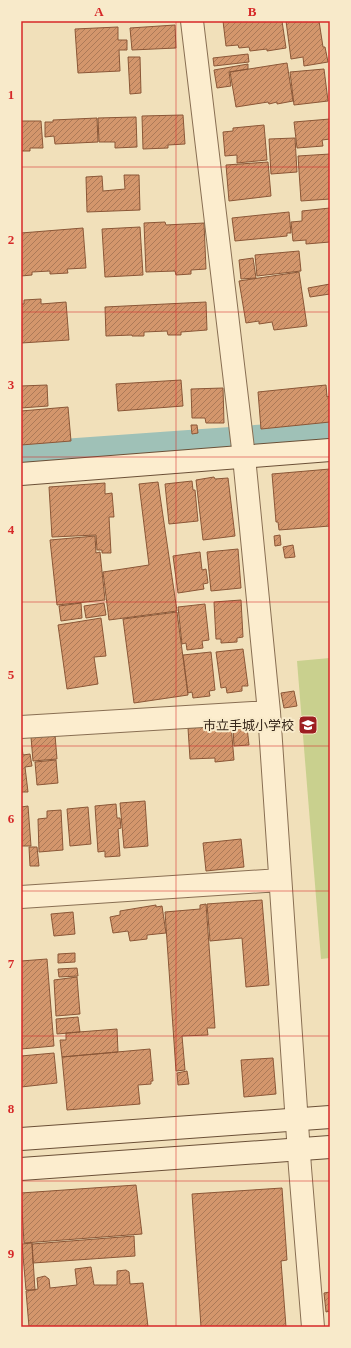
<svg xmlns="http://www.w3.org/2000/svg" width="351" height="1348" font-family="'Times New Roman','Noto Sans JP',serif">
<defs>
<pattern id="building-hatch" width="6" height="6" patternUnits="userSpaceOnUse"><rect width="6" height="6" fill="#d3966c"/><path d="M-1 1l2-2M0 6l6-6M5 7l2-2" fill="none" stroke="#ac7a58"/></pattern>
</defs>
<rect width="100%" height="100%" fill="#f1e0ba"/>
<path fill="#c9d08e" d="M330,658v300l-9,1 -24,-298z"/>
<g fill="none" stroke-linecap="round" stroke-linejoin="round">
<path stroke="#9fc1b7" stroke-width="26" d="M255,438l75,-5
M21,455l210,-15"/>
</g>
<path fill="url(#building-hatch)" stroke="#8b5737" d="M223,21h59l4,27 -19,3v-2l-17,2 -1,-4 -10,1 -1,-3 -12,1z
M286,21h33l4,26h2l3,15 -24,4 -1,-9 -12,2z
M175,25l1,23 -44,2 -2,-22z
M118,27v13h9v10h-8l1,21 -42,2 -3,-44z
M248,54l1,8 -35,4 -1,-8z
M128,57h12l1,36 -11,1z
M287,63l6,38 -16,3v-2l-8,2 -1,-2 -32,5 -6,-35z
M248,64v5l-19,3 2,14 -14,2 -3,-18z
M324,69l4,32 -34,4 -4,-33z
M183,115l2,29 -17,1v3l-25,1 -1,-33z
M136,117l1,30 -22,1v-6h-16l-1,-24z
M97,118l1,24 -43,2 -1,-8 -9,1v-15h8v-2z
M330,119v20l-8,1 1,6 -26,2 -3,-26z
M21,121h20l2,27h-13v3h-9z
M264,125l3,35 -30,3v-8l-12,1 -2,-24 10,-1v-3z
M295,138l2,34 -26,2 -2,-35z
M330,154v45l-29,2 -3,-45z
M268,162l3,34 -42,5 -3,-36z
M124,175h15l1,35 -53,2 -1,-35 16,-1 1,15 22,-2z
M330,208v34l-24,2v-4l-13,1 -2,-19 11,-1v-10z
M289,212l2,21h-4v3l-52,5 -3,-23z
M165,222l1,3 38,-2 2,46 -15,1v4l-15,1 -1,-4 -29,1 -2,-49z
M140,227l3,48 -38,2 -3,-48z
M83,228l3,40 -19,1 1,4 -18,1v-3l-18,1v3l-11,1v-43z
M299,251l2,20 -44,5 -2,-21z
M253,258l3,20 -15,1 -2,-19z
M299,272l8,54 -33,4 -2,-8 -13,2v-3l-13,2 -7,-42z
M330,284v10l-20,3 -2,-9z
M41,299v5l25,-2 3,38 -48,3v-39h3v-4z
M206,302l1,28 -26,2v3h-13l-1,-4 -23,1v4h-12v-1l-26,1 -1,-29z
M181,380l2,26 -65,5 -2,-27z
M47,385l1,21 -27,2v-22z
M326,385l1,12 3,-1v26l-69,7 -3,-37z
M223,388l1,35h-18l-1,-5h-13l-1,-29z
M68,407l3,34 -50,4v-34z
M191,425h6l1,8 -6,1z
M330,469v57l-51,4 -1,-8h-2l-4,-48z
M214,477l1,2 13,-1 7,58 -32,4 -7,-60z
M192,481l1,9h2l3,31 -29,3 -4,-40z
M158,482l19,129 -68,9 -6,-48 46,-7 -10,-81z
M105,483v11l7,-1 2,24h-5l2,36h-9v-3h-5l-1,-15 -44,2 -3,-50z
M280,535l1,10 -6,1 -1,-10z
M95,536l1,17 4,-1 5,48 -48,5 -7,-65z
M293,545l2,12 -10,1 -2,-11z
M238,549l3,39 -30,3 -4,-39z
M200,552l2,18 4,-1 2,14 -5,1 1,5 -26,4 -5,-37z
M241,600l2,37 -6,1v4l-16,1v-4h-5l-2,-37z
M81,603l1,15 -21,3 -2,-15z
M104,603l2,12 -20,3 -2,-12z
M205,604l4,36 -7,1 1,7 -16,2 -1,-7 -4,1 -4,-37z
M177,612l11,83 -54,8 -11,-84z
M101,618l5,38 -12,1 4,27 -31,5 -9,-64z
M243,649l5,37h-6v5l-15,2 -1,-6 -5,1 -5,-36z
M211,652l4,38 -6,1 1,5 -17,2 -1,-6 -4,1 -5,-38z
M294,691l3,15 -13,2 -3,-15z
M231,725l3,35 -19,2v-4l-25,1 -2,-31z
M247,727l2,18 -15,1 -1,-18z
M55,735l2,24 -24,2 -2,-24z
M21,740l2,15 7,-1 2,12 -7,1 3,25h-7z
M56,760l2,23 -21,2 -2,-23z
M145,801l3,45 -24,2 -4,-45z
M116,804l1,14h3l1,10 -3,1 2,27 -15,1v-6l-7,1 -3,-46z
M28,806l3,40h-10v-39z
M88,807l3,37 -21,2 -3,-37z
M61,810l2,40 -24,2 -1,-33 9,-1v-7z
M241,839l3,28 -38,4 -3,-28z
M29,847h8l2,19h-9z
M262,900l7,85 -23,2 -4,-49 -32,3 -3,-37z
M206,904l9,124h-8l1,7 -26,1 3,34 -9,1 -11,-159 35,-3v-4z
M156,905v2l6,-1 4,27 -19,2v4l-17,2 -2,-10 -15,2 -3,-16 10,-2v-4z
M73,912l2,22 -21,2 -3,-22z
M75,953v9l-17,1v-9z
M47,959l7,87 -33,3v-88z
M77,968l1,8 -19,1 -1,-8z
M77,977l3,37 -24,2 -2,-36z
M78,1017l2,15 -23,2 -1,-15z
M117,1029l1,23 -56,5 -2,-17h6v-7z
M150,1049l3,32h-2v3l-13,1 2,19 -73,6 -5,-53z
M54,1053l3,30 -36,4v-31z
M273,1058l3,36 -32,3 -3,-37z
M187,1071l2,13 -11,1 -1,-12z
M136,1185l6,49 -118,9 -3,-50z
M282,1188l5,72 -6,1 5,66h-85l-9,-133z
M134,1236l1,20 -102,7 -1,-19z
M32,1243l3,47h-9l-4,-46z
M91,1267l3,18h23v-14l9,-1 3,2 1,12 13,-1 5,44h-119l-3,-36 12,-2 -1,-11 8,-2 4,3 1,9 27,-3 -2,-16z
M330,1292v19l-4,1 -2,-19z"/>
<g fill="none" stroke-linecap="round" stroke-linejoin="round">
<g stroke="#896f53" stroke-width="24">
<path id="street" d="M192,21l52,436 25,255 31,456 13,159
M21,727l248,-15
M21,897l259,-17"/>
</g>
<g stroke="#6b5037" stroke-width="24">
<path id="secondary" d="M21,474l309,-24
M21,1139l309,-22
M21,1169l309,-22"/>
</g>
<use href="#street" stroke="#fcedce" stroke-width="22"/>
<use href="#secondary" stroke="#fcedce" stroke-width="22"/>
</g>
<path fill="none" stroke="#d62828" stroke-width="1" stroke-opacity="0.55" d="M176,21v1306M21,167h309M21,312h309M21,457h309M21,602h309M21,746h309M21,891h309M21,1036h309M21,1181h309"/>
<defs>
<g id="school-square" transform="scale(1)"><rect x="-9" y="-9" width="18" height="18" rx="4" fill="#9d1e21" stroke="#f8eaca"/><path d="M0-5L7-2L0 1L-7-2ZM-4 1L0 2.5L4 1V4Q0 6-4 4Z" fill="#fff"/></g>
</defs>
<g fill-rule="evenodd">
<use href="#school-square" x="308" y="725"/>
</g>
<g text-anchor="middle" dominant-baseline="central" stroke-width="4" stroke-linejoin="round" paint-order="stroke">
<g font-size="13" fill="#37271a" stroke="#f8eaca" text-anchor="end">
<text x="294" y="725">市立手城小学校</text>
</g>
</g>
<rect width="351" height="1348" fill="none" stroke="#f8eaca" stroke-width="44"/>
<rect x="22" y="22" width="307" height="1304" fill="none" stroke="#d62828" stroke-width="1.5"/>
<g font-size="13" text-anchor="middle" font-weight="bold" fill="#d62828">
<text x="99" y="16">A</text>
<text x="252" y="16">B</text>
<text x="11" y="99">1</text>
<text x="11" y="244">2</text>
<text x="11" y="389">3</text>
<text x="11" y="534">4</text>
<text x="11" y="679">5</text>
<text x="11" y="823">6</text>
<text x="11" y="968">7</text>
<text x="11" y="1113">8</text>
<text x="11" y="1258">9</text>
</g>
</svg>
